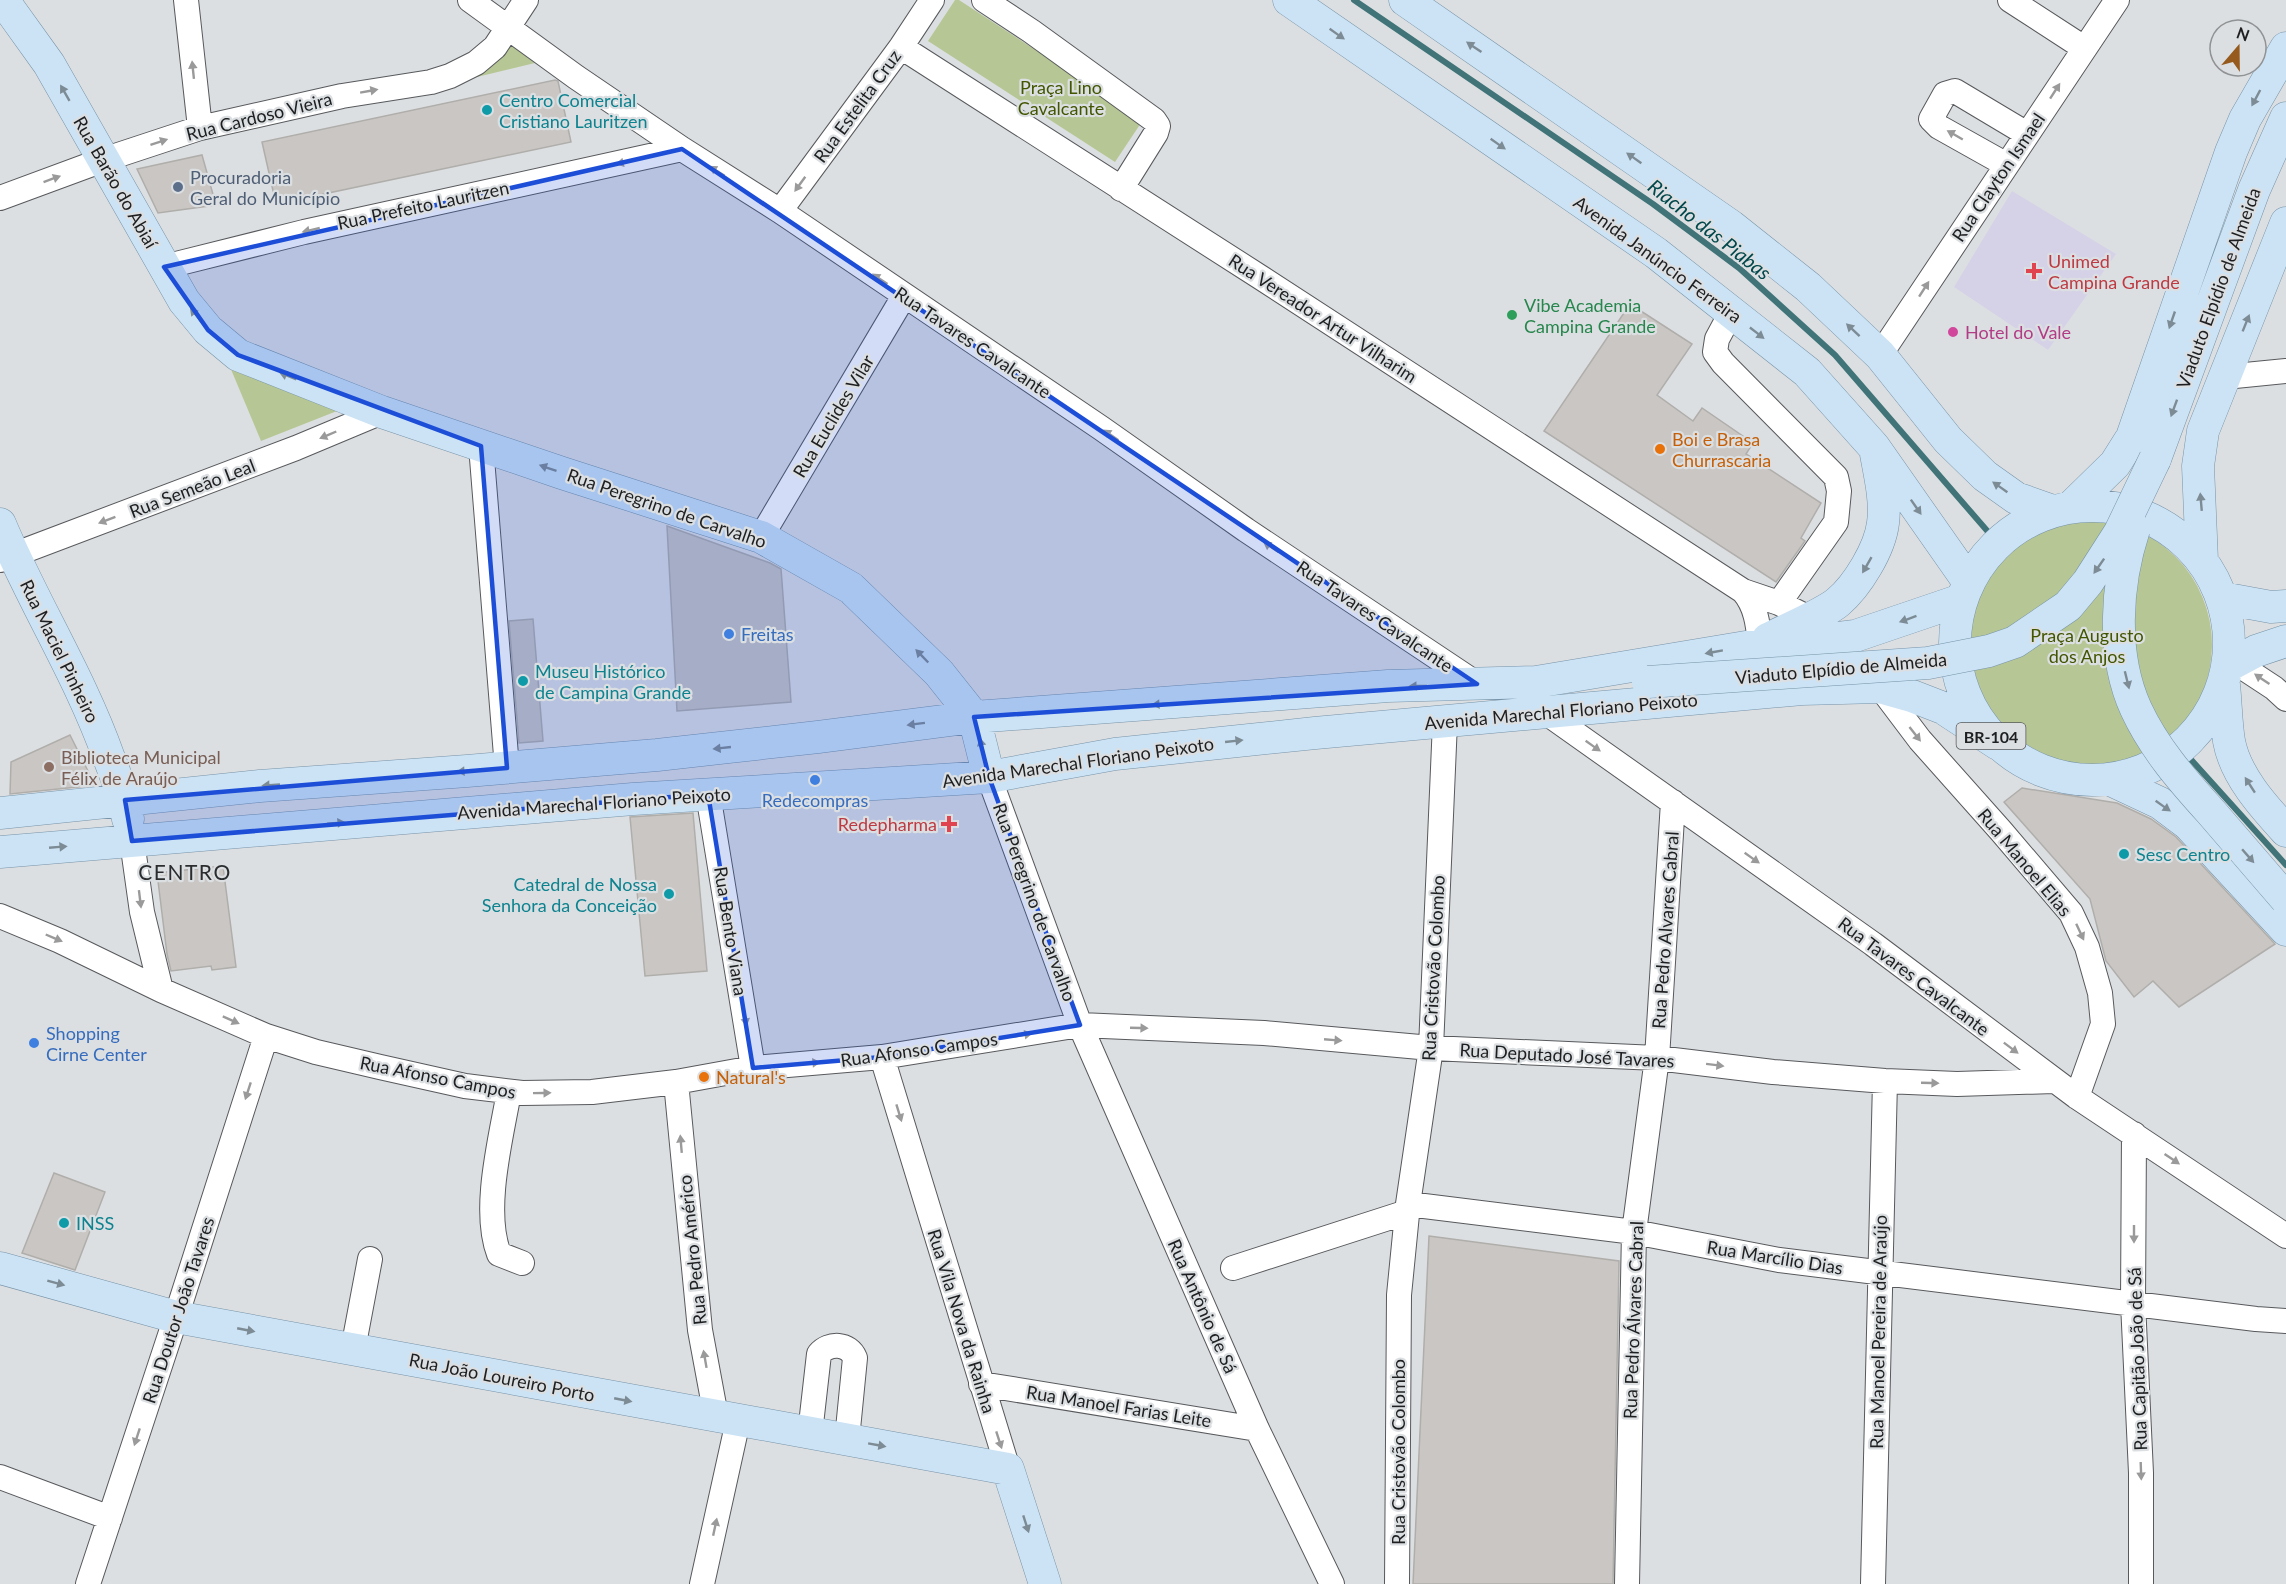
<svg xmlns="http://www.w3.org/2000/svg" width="2286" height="1584" font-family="Lato,sans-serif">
<rect width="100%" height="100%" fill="#dcdfe2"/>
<path fill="#d5d2e7" d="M2012,191l104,63 -68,96 -94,-63z"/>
<path fill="#b6c795" d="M955,0h4l184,120 -28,42 -187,-121z
M511,45l24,18 -58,14z
M230,367l107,44 -76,30z
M1962 645a125 125 0 1 1 250 0a125 125 0 1 1-250 0Z"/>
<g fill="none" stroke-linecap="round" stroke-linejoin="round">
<path stroke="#407478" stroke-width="6" d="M1354,0l299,204 86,64 96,87 161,186
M2186,754l100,111"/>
</g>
<path fill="#c9c6c3" stroke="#b0aeab" stroke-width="1.5" d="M555,80l3,1 13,61 -295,62 -14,-62z
M202,155l14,50 -58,8 -21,-44z
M1630,304l62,40 -35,51 36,26 9,-13 51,35 -7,11 75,49 -20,35 4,3 -29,41 -232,-151z
M667,526l103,37 11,6 10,133 -114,9z
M533,619l10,122 -24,2 -10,-122z
M70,735l19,38 -2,13 -77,8 1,-32z
M2022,788l95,15 34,16 25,18 99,107 -96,63 -26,-26 -19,16 -28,-36 -16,-62 -86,-97z
M693,813l14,158 -62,5 -15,-159z
M223,866l13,101 -24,3 -1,-4 -40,5 -4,-17 -10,-81z
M54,1173l51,19 -30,78 -53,-17z
M1429,1236l190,25 -6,323h-200z"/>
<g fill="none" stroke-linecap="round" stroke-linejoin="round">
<g stroke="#57595c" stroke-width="26">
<path id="minor" d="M186,0l14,128
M470,0l106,77 106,72 98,62 321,217 145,102 231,154
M984,0l47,31 123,89 4,6 -2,7 -35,56
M2010,0l74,48
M901,47l359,230 483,314 36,12 30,15
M2005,164l-66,-37 -8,-8 14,-25 10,-3 72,43
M0,198l103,-38 97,-32 142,-32 89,-14 19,-6 26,-13 19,-16 31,-47
M780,211l121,-164 31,-47
M164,267l140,-35 378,-83
M1731,313l-14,26 -2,13 8,11 113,114 3,14 -3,31 -57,81
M1880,355l237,-355
M2225,377l61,-6
M481,446l26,322
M761,537l143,-241
M0,560l296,-112 86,-36
M1743,591c13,15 15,33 17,52
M2236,663l38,25 12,11
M1880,687l40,53 81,91 70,82 16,34 13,46 3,31 -26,73
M1545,712l328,232 204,153 209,139
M989,777l91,248 177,404 75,155
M708,794l45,274
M132,841l10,71 19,78
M0,916l60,25 101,49 105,46 50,16 64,15 85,19 57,7 70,-1 84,-10 77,-14 129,-11 198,-32 184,8 167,15 226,10 116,14 112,9 72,3 97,-3
M882,1057l126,412
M676,1082l24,248 16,86
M509,1092c-8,46 -27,118 -10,162l23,9
M2134,1134l-1,169 8,170v111
M1408,1204l226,28 145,28 477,59 30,2
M1233,1268l174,-56
M353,1349l17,-90
M981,1384l276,45
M810,1433l9,-79c10,-12 30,-11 36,4l-8,81
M0,1477l110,41
M88,1584l88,-267 90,-281
M702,1584l36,-163
M1397,1584l2,-289 9,-91 23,-156 14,-326
M1627,1584l7,-352 23,-174 16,-256
M1873,1584l12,-503"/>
</g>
<g stroke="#7893a7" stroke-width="33">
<path id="major" d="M3,0l46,64 135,237 24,29 30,25 144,57 180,61 199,64 90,51 88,85 35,44 15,60
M1289,0l367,253 151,119 67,75 94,134
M1405,0l326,226 77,61 72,68 68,85 37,36 31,22 37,13
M2155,459l99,-269 32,-72
M1955 643a137 137 0 1 1 274 0a137 137 0 1 1-274 0Z
M2071,507l44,-43 17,-27 99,-285 14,-33 41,-71
M0,524c33,79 80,152 109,234 8,20 15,40 19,61
M2202,561l-4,-95 5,-35 83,-208
M2222,598l49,9 15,-1
M1768,639c17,-9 56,-25 70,-37 19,-16 42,-53 45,-79 3,-22 -3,-47 -7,-69
M2228,666l28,-15 30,-10
M2224,685c2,18 2,38 5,56 6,34 34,65 57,90
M2111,780l49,23 28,21 98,106
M0,813l260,-27 207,-15 190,-16 161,-18 156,-20 414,-31 148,-4 210,-35 44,-3 65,-8 106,-36
M0,852l633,-53 356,-22 126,-23 200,-21 487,-44 78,-2 32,9 31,12 55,36
M0,1268l176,49 832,152 37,115"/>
</g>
<use href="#minor" stroke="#fff" stroke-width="24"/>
<use href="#major" stroke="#cbe3f5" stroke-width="32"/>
<g stroke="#7893a7" stroke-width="33" stroke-linecap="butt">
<path id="major-bridge" d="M2134,529c-18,55 -23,125 2,180 18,39 46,71 75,103 25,29 50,58 75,87
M1648,682l280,-19 61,-12 26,-9 53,-36 20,-24 32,-50 35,-73"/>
</g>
<use href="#major-bridge" stroke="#cbe3f5" stroke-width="32"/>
</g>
<defs><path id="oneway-solid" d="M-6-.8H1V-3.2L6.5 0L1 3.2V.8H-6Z" transform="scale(1.5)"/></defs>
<g fill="#7d8b95">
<use href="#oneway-solid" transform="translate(1337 34) rotate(35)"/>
<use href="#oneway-solid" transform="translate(1474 47) rotate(-146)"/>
<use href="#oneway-solid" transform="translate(65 93) rotate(-120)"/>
<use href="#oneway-solid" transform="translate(2256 98) rotate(118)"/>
<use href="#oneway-solid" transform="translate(1498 144) rotate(35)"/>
<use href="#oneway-solid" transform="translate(1634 158) rotate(-145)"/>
<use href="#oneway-solid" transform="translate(196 315) rotate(-129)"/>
<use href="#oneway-solid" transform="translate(2172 320) rotate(109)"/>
<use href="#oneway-solid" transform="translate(2246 323) rotate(-68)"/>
<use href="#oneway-solid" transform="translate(1853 330) rotate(-137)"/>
<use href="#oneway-solid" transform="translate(1757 333) rotate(38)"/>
<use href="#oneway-solid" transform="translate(288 376) rotate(-158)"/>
<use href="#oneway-solid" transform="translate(2174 408) rotate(110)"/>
<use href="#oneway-solid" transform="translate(548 468) rotate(-161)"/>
<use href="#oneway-solid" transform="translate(2000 487) rotate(-145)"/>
<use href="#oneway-solid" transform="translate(2201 502) rotate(-95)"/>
<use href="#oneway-solid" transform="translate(1916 507) rotate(55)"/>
<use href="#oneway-solid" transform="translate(1867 565) rotate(120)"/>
<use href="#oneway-solid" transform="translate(2099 566) rotate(125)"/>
<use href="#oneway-solid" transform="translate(1908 619) rotate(160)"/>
<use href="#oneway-solid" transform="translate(1714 652) rotate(170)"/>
<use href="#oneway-solid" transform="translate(922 656) rotate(-134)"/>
<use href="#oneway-solid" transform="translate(2127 680) rotate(76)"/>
<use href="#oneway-solid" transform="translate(1418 686) rotate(179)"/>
<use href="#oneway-solid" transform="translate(1161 704) rotate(176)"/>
<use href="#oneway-solid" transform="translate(916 724) rotate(173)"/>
<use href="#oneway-solid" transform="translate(1234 741) rotate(-6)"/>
<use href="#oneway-solid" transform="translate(982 747) rotate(-104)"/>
<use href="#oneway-solid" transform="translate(722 748) rotate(174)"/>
<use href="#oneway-solid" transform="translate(466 771) rotate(176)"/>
<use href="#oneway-solid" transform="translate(271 785) rotate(176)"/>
<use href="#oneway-solid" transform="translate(2250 785) rotate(-123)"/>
<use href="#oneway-solid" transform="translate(2163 806) rotate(35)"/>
<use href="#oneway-solid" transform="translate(336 823) rotate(-5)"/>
<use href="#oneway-solid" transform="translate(58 847) rotate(-5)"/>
<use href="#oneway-solid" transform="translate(2248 856) rotate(49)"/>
<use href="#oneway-solid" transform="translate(56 1283) rotate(15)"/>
<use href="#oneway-solid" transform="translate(246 1330) rotate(11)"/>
<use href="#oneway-solid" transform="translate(623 1400) rotate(11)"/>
<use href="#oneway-solid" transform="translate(877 1445) rotate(10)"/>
<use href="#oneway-solid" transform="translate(1026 1524) rotate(72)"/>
</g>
<g fill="#9a9a9b">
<use href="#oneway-solid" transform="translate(193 70) rotate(-96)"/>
<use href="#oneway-solid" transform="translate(369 91) rotate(-10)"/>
<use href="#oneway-solid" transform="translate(2055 91) rotate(-57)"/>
<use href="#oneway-solid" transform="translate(1955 135) rotate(-150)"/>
<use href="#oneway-solid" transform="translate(159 142) rotate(-18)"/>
<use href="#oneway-solid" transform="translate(625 162) rotate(167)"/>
<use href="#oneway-solid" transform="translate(717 171) rotate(-148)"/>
<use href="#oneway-solid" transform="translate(52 179) rotate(-20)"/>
<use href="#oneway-solid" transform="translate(800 184) rotate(126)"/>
<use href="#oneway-solid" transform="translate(311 230) rotate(167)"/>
<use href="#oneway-solid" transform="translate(880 279) rotate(-146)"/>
<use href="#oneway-solid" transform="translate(1924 289) rotate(-57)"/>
<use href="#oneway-solid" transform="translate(328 435) rotate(157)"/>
<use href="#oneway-solid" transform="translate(1111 435) rotate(-145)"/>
<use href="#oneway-solid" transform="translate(107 520) rotate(159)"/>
<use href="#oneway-solid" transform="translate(1271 547) rotate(-146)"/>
<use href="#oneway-solid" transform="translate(2262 679) rotate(-146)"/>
<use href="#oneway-solid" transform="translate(1915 734) rotate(52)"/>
<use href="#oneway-solid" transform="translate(1593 746) rotate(35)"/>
<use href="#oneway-solid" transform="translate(1752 858) rotate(35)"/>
<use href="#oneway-solid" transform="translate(140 899) rotate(83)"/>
<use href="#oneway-solid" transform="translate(2080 932) rotate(65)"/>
<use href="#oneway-solid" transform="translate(54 938) rotate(23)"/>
<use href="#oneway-solid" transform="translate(745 1017) rotate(81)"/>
<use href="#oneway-solid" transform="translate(231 1020) rotate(24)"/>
<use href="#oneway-solid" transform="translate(1139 1028) rotate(2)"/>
<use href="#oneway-solid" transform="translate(1023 1035) rotate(-10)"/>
<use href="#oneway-solid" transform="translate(1333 1040) rotate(5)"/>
<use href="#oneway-solid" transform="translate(2011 1048) rotate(37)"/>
<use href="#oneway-solid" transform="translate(811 1063) rotate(-5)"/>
<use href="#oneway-solid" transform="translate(1715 1065) rotate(7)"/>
<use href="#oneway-solid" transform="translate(1930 1083) rotate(2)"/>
<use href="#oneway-solid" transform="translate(248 1091) rotate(108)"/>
<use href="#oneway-solid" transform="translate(542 1093) rotate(-1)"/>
<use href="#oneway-solid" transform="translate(899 1113) rotate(73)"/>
<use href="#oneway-solid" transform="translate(681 1144) rotate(-95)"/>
<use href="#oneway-solid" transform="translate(2172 1159) rotate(34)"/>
<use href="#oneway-solid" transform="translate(2134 1234) rotate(90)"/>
<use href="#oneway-solid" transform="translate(705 1359) rotate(-100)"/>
<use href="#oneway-solid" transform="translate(137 1437) rotate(108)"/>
<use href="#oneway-solid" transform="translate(999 1440) rotate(72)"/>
<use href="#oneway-solid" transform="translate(2141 1471) rotate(88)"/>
<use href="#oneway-solid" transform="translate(715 1527) rotate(-78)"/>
</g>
<path fill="#1d4ed8" fill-opacity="0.2" stroke="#1d4ed8" stroke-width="4.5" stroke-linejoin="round" d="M682,149l795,535 -503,33 15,60 91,248 -198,32 -129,11 -45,-274 -576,47 -7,-41 382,-32 -26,-322 -243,-91 -30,-25 -44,-63z"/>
<g fill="#0f9aa8" stroke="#dcdfe2" stroke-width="2">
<circle cx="487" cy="110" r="6"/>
<circle cx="523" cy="681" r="6"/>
<circle cx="2124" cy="854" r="6"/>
<circle cx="669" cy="894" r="6"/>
<circle cx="64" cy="1223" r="6"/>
</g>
<circle fill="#5c6f8a" stroke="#dcdfe2" stroke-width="2" cx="178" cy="187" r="6"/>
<g fill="#e0444e" stroke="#dcdfe2" stroke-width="2">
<path d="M2031 262h6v6h6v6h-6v6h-6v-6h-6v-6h6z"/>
<path d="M946 815h6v6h6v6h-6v6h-6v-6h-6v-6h6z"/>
</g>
<circle fill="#2e9e5b" stroke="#dcdfe2" stroke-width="2" cx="1512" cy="315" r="6"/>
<circle fill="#d1479c" stroke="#dcdfe2" stroke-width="2" cx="1953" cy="332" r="6"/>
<g fill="#e8710a" stroke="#dcdfe2" stroke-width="2">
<circle cx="1660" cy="449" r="6"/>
<circle cx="704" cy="1077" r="6"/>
</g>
<g fill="#3f7fe0" stroke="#dcdfe2" stroke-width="2">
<circle cx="729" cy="634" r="6"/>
<circle cx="815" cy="780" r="6"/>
<circle cx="34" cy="1043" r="6"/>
</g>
<circle fill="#8d6e63" stroke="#dcdfe2" stroke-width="2" cx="49" cy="767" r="6"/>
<g text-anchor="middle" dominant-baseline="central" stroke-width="4.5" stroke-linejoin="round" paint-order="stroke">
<rect fill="#dcdfe2" stroke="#57595a" stroke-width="1.5" x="1956.5" y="723" width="69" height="26" rx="4.5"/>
<g font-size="16" font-weight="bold" fill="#1e1f20">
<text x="1991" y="736">BR-104</text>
</g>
<g font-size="18" fill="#425600" stroke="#dcdfe2">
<text x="1061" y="87">Praça Lino<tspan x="1061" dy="21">Cavalcante</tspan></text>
<text x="2087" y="635">Praça Augusto<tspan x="2087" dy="21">dos Anjos</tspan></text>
</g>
<g font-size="18" fill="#0d838f" stroke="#dcdfe2" text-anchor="start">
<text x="499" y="100">Centro Comercial<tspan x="499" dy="21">Cristiano Lauritzen</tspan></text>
<text x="535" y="671">Museu Histórico<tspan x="535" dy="21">de Campina Grande</tspan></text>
<text x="2136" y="854">Sesc Centro</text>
<text x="657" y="884" text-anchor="end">Catedral de Nossa<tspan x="657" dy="21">Senhora da Conceição</tspan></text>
<text x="76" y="1223">INSS</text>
</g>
<g font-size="18" fill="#1e1f20" stroke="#dcdfe2">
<text transform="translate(857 106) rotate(-54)">Rua Estelita Cruz</text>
<text transform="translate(259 116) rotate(-14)">Rua Cardoso Vieira</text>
<text transform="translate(1998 177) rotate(-56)">Rua Clayton Ismael</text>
<text transform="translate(116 182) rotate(60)">Rua Barão do Abiaí</text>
<text transform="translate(423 205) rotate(-12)">Rua Prefeito Lauritzen</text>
<text transform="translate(1658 259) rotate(36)">Avenida Janúncio Ferreira</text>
<text transform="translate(2218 288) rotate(-70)">Viaduto Elpídio de Almeida</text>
<text transform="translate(1323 318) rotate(33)">Rua Vereador Artur Vilharim</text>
<text transform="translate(973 342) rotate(34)">Rua Tavares Cavalcante</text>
<text transform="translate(833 416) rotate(-59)">Rua Euclides Vilar</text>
<text transform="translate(192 488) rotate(-21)">Rua Semeão Leal</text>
<text transform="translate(667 508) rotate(19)">Rua Peregrino de Carvalho</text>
<text transform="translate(1375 616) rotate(34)">Rua Tavares Cavalcante</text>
<text transform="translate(60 651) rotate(64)">Rua Maciel Pinheiro</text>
<text transform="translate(1841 668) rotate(-5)">Viaduto Elpídio de Almeida</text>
<text transform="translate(1561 711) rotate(-5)">Avenida Marechal Floriano Peixoto</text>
<text transform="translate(1078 762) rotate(-8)">Avenida Marechal Floriano Peixoto</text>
<text transform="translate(594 803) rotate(-4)">Avenida Marechal Floriano Peixoto</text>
<text transform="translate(2025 862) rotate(50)">Rua Manoel Elias</text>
<text transform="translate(1035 902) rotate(70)">Rua Peregrino de Carvalho</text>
<text transform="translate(1665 930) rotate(-86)">Rua Pedro Alvares Cabral</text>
<text transform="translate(731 931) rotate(81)">Rua Bento Viana</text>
<text transform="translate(1433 968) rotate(-87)">Rua Cristovão Colombo</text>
<text transform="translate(1914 976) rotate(37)">Rua Tavares Cavalcante</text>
<text transform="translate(919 1049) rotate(-8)">Rua Afonso Campos</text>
<text transform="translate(1567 1055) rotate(3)">Rua Deputado José Tavares</text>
<text transform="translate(438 1077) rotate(11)">Rua Afonso Campos</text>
<text transform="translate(692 1250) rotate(-96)">Rua Pedro Américo</text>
<text transform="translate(1775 1257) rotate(9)">Rua Marcílio Dias</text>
<text transform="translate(1203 1306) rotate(66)">Rua Antônio de Sá</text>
<text transform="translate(178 1310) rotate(-72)">Rua Doutor João Tavares</text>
<text transform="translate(1633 1320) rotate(-88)">Rua Pedro Álvares Cabral</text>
<text transform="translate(962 1321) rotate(73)">Rua Vila Nova da Rainha</text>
<text transform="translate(1878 1332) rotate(-89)">Rua Manoel Pereira de Araújo</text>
<text transform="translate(2137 1359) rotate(-92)">Rua Capitão João de Sá</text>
<text transform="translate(502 1377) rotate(11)">Rua João Loureiro Porto</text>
<text transform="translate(1119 1406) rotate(9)">Rua Manoel Farias Leite</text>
<text transform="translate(1398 1452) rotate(-90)">Rua Cristovão Colombo</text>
</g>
<g font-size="18" fill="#4e5e75" stroke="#dcdfe2" text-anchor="start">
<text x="190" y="177">Procuradoria<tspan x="190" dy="21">Geral do Município</tspan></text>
</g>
<g font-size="18" fill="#be3a42" stroke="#dcdfe2" text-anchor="start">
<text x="2048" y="261">Unimed<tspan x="2048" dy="21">Campina Grande</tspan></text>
<text x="937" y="824" text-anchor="end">Redepharma</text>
</g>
<g font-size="18" fill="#27864d" stroke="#dcdfe2" text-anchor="start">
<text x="1524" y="305">Vibe Academia<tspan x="1524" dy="21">Campina Grande</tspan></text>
</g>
<g font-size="18" fill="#b23c85" stroke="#dcdfe2" text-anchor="start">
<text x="1965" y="332">Hotel do Vale</text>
</g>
<g font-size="18" fill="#c56008" stroke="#dcdfe2" text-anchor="start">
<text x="1672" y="439">Boi e Brasa<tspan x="1672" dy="21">Churrascaria</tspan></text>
<text x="716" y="1077">Natural's</text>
</g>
<g font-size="18" fill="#366cbe" stroke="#dcdfe2" text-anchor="start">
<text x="741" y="634">Freitas</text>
<text x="815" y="800" text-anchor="middle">Redecompras</text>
<text x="46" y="1033">Shopping<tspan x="46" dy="21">Cirne Center</tspan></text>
</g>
<g font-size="18" fill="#785e54" stroke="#dcdfe2" text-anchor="start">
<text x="61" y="757">Biblioteca Municipal<tspan x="61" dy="21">Félix de Araújo</tspan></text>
</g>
<g font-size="20" font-style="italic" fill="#00484c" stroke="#dcdfe2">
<text transform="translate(1710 229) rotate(38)">Riacho das Piabas</text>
</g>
<g font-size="21" letter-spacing="1.5" fill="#2a2c2e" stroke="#dcdfe2">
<text x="185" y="871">CENTRO</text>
</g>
</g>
<g transform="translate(2238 48) rotate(20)"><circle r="28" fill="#dcdfe2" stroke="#909294" stroke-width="1.5"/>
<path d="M0-4.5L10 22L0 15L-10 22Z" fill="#965a1d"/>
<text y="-9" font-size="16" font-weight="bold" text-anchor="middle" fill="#1e1f20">N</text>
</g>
</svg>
